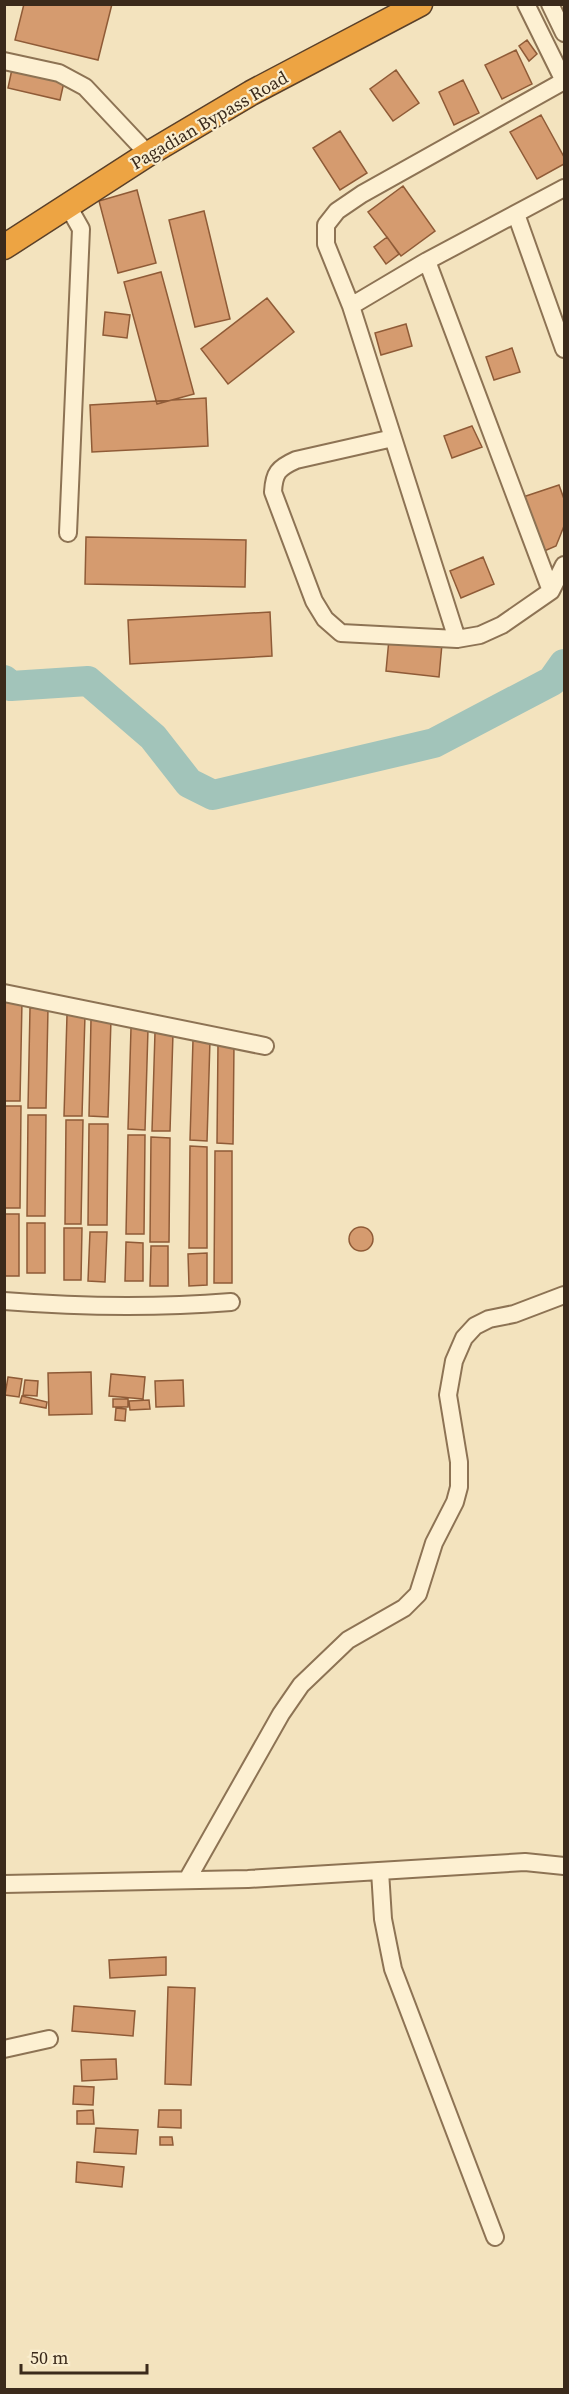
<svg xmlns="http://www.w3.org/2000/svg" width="569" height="2394" font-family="'Source Serif 4',serif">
<rect width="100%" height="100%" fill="#f3e3be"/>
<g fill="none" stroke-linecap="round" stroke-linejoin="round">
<path stroke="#a2c4ba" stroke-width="30" d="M4,680l7,6 77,-5 65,56 36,46 24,12 221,-52 118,-62 12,-17"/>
</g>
<path fill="#d59b6f" stroke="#8f5b37" stroke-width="1.5" d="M24,4h88l-14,56 -83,-20z
M527,40l10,14 -8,7 -10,-15z
M516,50l16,34 -30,15 -17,-34z
M12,69l52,13 -4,18 -52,-12z
M396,70l23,33 -26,18 -23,-32z
M463,80l16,33 -25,12 -15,-33z
M541,115l23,42v7l-27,15 -27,-47z
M340,131l27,42 -27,17 -27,-42z
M403,186l32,45 -34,25 -33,-44z
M137,190l19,73 -38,10 -19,-72z
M204,211l26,108 -35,8 -26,-107z
M387,237l12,17 -13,10 -12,-17z
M161,272l33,122 -37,10 -33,-122z
M267,298l27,34 -66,52 -27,-35z
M105,312l25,3 -3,23 -24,-3z
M406,324l6,22 -31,9 -6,-22z
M512,348l8,24 -26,8 -8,-23z
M206,398l2,48 -116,6 -2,-47z
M472,426l10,21 -30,11 -8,-22z
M559,485l5,14v27l-8,20 -14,6 -22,-54z
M86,537l160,3 -1,47 -160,-3z
M483,557l11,27 -33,14 -11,-27z
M270,612l2,44 -142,8 -2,-44z
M389,639l53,5 -3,33 -53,-6z
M5,1001h17l-2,100h-16z
M30,1008h18l-2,100h-18z
M67,1015h18l-3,101h-18z
M91,1019h20l-3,98 -19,-1z
M131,1028l17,1 -3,101 -17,-1z
M155,1032l18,1 -3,98h-18z
M193,1040h17l-3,101 -17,-1z
M218,1043h16l-1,101 -16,-1z
M4,1106h17l-1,102h-16z
M28,1115h18l-1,101h-18z
M66,1120h17l-2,104h-16z
M89,1124h19l-1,101h-19z
M128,1135h17l-1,99h-18z
M151,1137l19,1 -1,104h-19z
M190,1146l17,1v101h-18z
M215,1151h17v132h-18z
M4,1214h15v62h-15z
M27,1223h18v50h-18z
M349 1239a12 12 0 1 1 24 0a12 12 0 1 1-24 0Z
M64,1228h18l-1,52h-17z
M90,1232h17l-2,50 -17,-1z
M126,1242l17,1v38h-18z
M151,1246h17v40h-18z
M207,1253v32l-18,1 -1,-32z
M91,1372l1,42 -43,1 -1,-42z
M111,1374l34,3 -2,22 -34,-3z
M8,1377l14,2 -3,18 -14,-2z
M25,1380l13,1 -1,15 -14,-1z
M183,1380l1,26 -28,1 -1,-26z
M22,1396l25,6 -1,6 -26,-5z
M113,1399h15v8h-15z
M149,1400l1,9 -20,1 -1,-9z
M116,1408l10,1 -1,12 -10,-1z
M166,1957v18l-56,3 -1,-18z
M168,1987l27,1 -4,97 -26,-1z
M74,2006l61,5 -2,25 -61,-5z
M116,2059l1,20 -35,2 -1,-21z
M74,2086l20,1 -1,18 -20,-1z
M93,2110l1,14h-17v-13z
M159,2110h22v18l-23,-1z
M96,2128l42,2 -2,24 -42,-2z
M160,2137h12l1,8h-13z
M77,2162l47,5 -2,20 -46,-5z"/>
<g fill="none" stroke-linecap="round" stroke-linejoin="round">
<g stroke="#8d7354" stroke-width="20">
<path id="minor" d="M526,4l38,77
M550,4l14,29
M4,61l55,12 26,14 63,67
M516,214l48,135
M427,261l124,330
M351,306l76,-45 137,-73
M393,438l-97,22c-18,8 -22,13 -23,32l41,109 11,18 16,14 116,6 23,-4 22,-10 49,-34 13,-26
M68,533l13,-304 -13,-23
M457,639l-106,-333 -25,-62v-19l11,-14 25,-17 202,-113
M4,993l261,53
M4,1301c77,6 151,7 227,1
M380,1871l3,48 10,50 102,268
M187,1880l94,-166 20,-29 47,-45 56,-32 14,-14 16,-51 21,-41 4,-15v-25l-11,-67 6,-34 10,-23 11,-12 14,-7 25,-5 50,-19
M4,1884l244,-5 277,-17 39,4
M4,2049l45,-10"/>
</g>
<g stroke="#5a4029" stroke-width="27">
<path id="highway" d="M4,247l144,-93 103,-61 169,-89"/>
</g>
<use href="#minor" stroke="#fdf0d2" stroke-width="16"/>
<use href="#highway" stroke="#eda443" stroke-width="24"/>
</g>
<g text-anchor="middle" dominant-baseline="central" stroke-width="4.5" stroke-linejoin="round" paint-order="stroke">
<g font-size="18" fill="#3b2a1b" stroke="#f9edce">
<text transform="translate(209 120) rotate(-30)">Pagadian Bypass Road</text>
</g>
</g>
<rect width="569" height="2394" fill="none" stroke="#3b2a1b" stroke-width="12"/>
<path d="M21 2364v9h126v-9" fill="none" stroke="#3b2a1b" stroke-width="3"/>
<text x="30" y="2364" font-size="18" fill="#3b2a1b" stroke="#f9edce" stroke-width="4.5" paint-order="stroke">50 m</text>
</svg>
